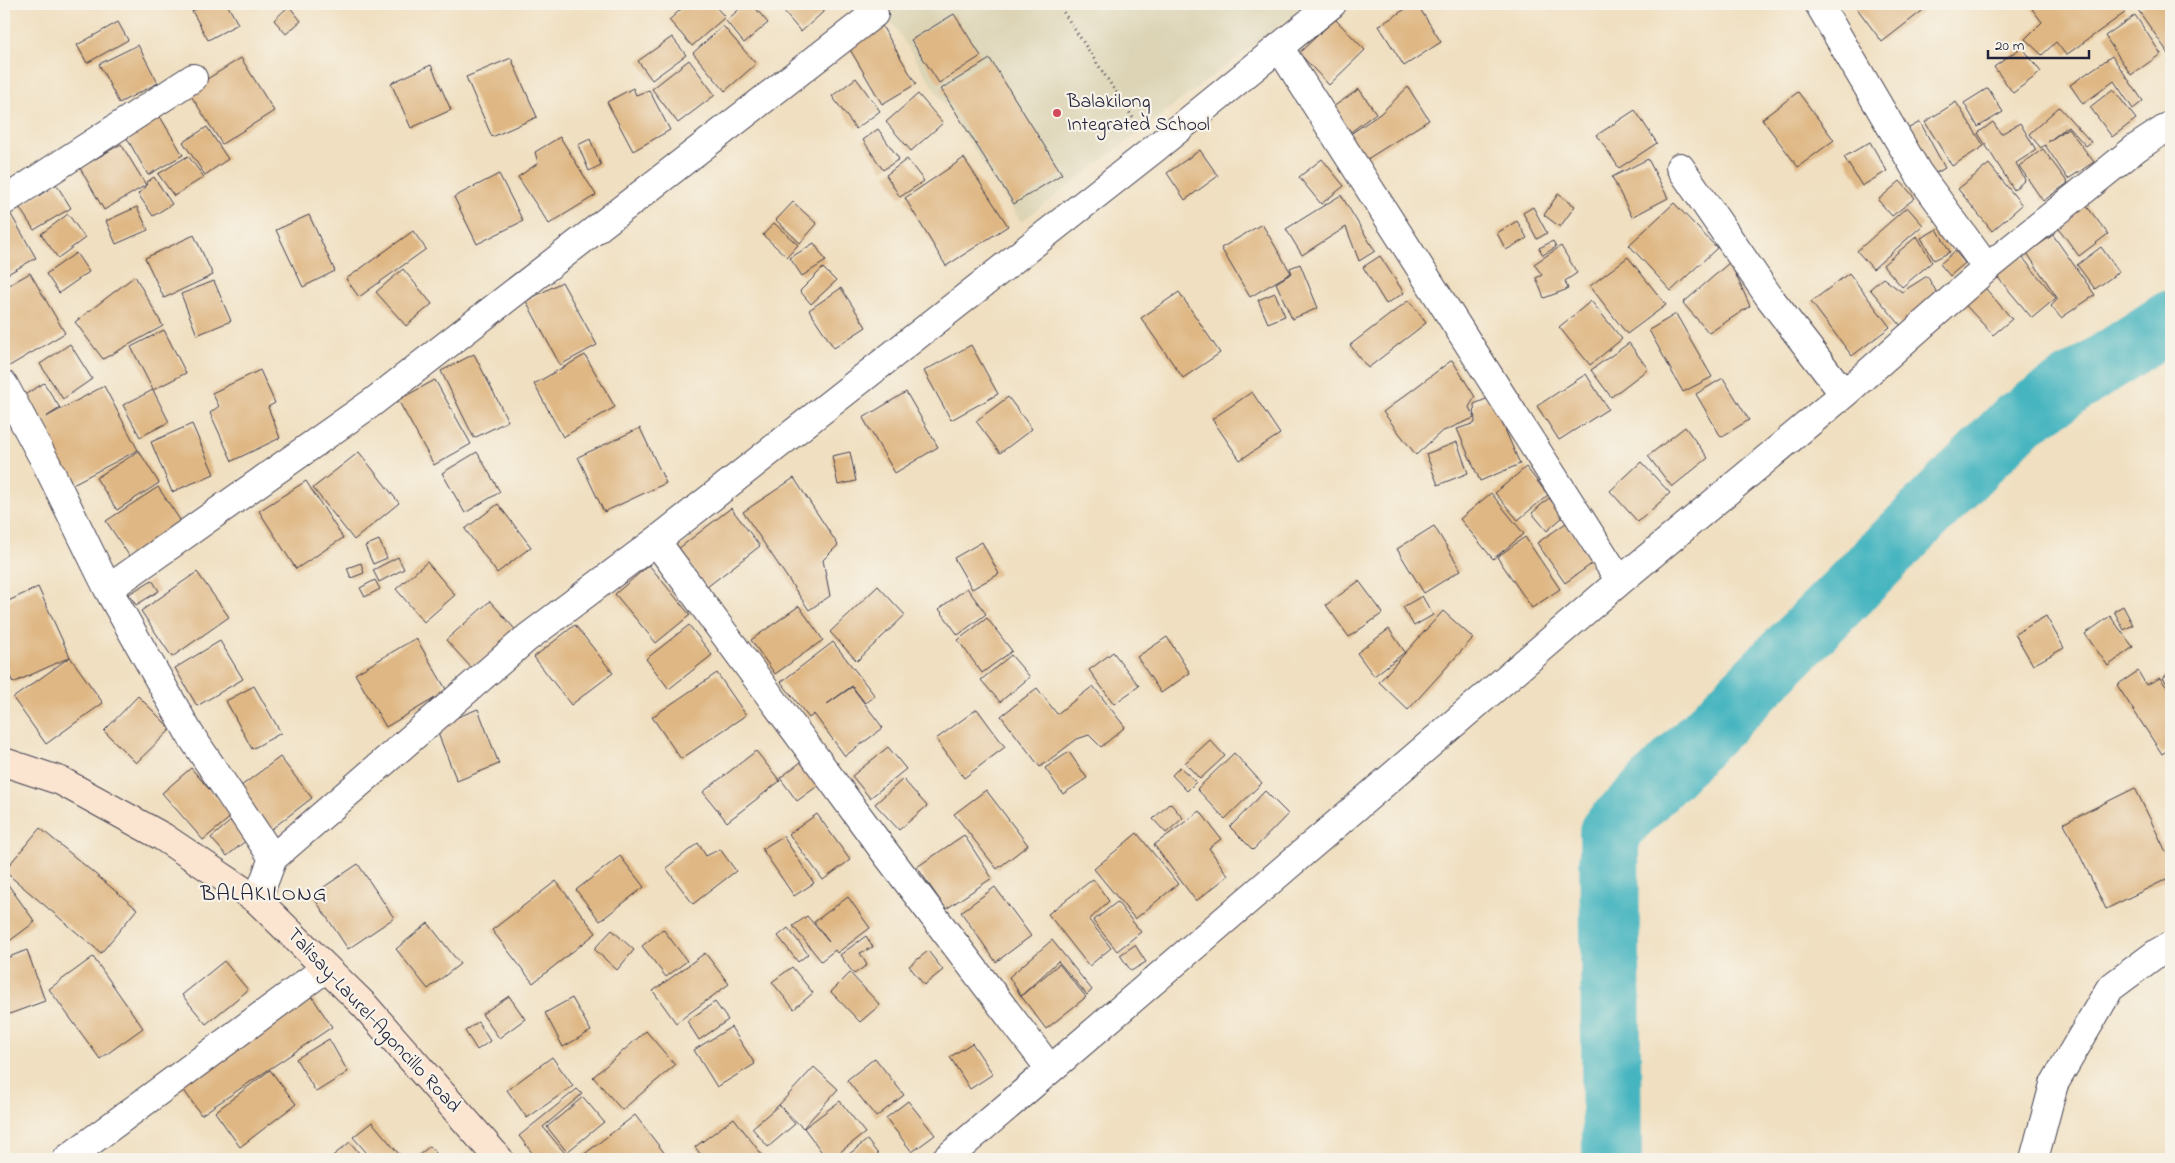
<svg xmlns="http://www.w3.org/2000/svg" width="2175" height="1163" font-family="'Indie Flower',sans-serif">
<rect width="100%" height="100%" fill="#f7f3e8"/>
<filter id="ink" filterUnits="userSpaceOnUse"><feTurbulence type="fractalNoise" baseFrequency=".02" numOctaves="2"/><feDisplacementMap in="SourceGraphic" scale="10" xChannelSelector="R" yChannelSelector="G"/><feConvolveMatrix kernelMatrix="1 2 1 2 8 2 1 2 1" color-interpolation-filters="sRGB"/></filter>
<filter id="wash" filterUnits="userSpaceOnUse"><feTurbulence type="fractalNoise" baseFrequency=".0096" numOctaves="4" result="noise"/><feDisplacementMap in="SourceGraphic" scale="20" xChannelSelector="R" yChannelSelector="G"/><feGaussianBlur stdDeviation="1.12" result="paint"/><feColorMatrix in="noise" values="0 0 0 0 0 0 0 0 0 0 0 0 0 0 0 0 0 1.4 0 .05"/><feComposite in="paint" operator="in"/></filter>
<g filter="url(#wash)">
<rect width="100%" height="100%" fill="#f0dfc0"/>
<path fill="#dcd4b5" d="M880,4h427l-286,218z"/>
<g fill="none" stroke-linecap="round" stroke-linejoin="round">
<path stroke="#47b5c0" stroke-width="60" d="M1612,1159l-3,-327 409,-412 153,-100"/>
</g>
<g id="blocks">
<path fill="#dfb784" d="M206,4h21l11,20 -30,16 -16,-29z
M687,4h26l12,13 -33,29 -23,-26z
M745,4h7l16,19 -24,20 -18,-22z
M777,4h55l-31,28z
M1413,4h4l24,38 -37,24 -25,-40z
M1860,4h71l-49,38 -26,-35z
M2040,4h81l5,8 -60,43 -10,-13 -14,13 -17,-16 17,-17 -10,-13z
M2146,4h25v53l-33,-47z
M289,6l12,15 -15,13 -12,-14z
M954,14l27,42 -42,27 -28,-43z
M2135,15l26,39 -30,21 -26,-39z
M1335,19l30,31 -36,35 -30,-32z
M118,22l10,18 -41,23 -10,-18z
M723,26l33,38 -31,27 -32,-38z
M882,26l34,58 -34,20 -34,-58z
M672,37l14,18 -34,25 -14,-19z
M138,45l20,38 -39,20 -20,-39z
M2022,47l19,25 -28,21 -19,-26z
M2112,56l31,45 -10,8 -19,-28 -31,23 -13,-19z
M241,58l33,53 -52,33 -34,-53z
M511,58l26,59 -45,20 -26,-60z
M990,59l72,115 -48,30 -73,-115z
M689,60l26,35 -37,28 -26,-34z
M431,65l20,45 -40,18 -20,-45z
M856,78l24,33 -24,18 -24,-33z
M1408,87l21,33 -68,43 -12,-28 31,-21z
M633,88l3,7 13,-5 21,40 -37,21 -26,-49z
M1988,88l15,24 -25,15 -14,-24z
M1359,89l17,24 -25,19 -18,-25z
M2113,89l23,30 -24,18 -22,-30z
M1798,92l36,48 -36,27 -36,-48z
M918,94l25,29 -32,28 -25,-29z
M1956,102l28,44 -32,20 -27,-44z
M2059,107l32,35 -5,4 -18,-20 -20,16 20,-14 26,34 -26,17 -23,-34 -4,3 -12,-14z
M1635,110l22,33 -38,25 -22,-33z
M159,115l24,40 -35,20 -23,-40z
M1920,122l25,46 -18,10 -25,-46z
M1993,122l8,12 19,-11 16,27 -20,13 9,17 -11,10 -36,-57z
M207,127l21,32 -23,16 -22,-33z
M878,129l21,30 -16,11 -20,-30z
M560,137l36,58 -47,29 -31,-47 20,-14 -3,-11z
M590,139l11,26 -12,6 -11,-26z
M1870,142l17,29 -25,15 -18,-29z
M121,144l25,41 -42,25 -24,-42z
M2043,149l25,34 -25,18 -24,-35z
M1200,150l18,26 -33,24 -18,-27z
M188,156l16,21 -30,19 -16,-22z
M964,158l44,68 -62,40 -41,-68z
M907,159l17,22 -24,16 -14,-22z
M1322,159l22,27 -23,18 -22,-27z
M1648,159l20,39 -36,19 -20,-40z
M1989,164l33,41 -30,26 -34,-42z
M499,174l24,47 -46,23 -23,-47z
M154,177l18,27 -19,12 -15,-22 8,-7 1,-5z
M1900,181l15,17 -23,18 -14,-16z
M56,184l15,24 -37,22 -15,-23z
M1558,194l17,12 -15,21 -16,-12z
M1341,195l34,56 -16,10 -13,-34 -44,28 -16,-26z
M2082,200l26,34 -29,22 -25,-34z
M793,202l24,22 -17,19 -24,-23z
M1674,203l43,45 -46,43 -42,-46z
M137,207l11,23 -32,14 -10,-23z
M1533,207l14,26 -10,6 -14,-26z
M1907,207l16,18 -50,44 -16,-18z
M9,211l27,47 -32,18v-62z
M68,214l17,24 -27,20 -17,-24z
M309,215l26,56 -32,16 -27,-57z
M1517,221l10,17 -21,12 -9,-17z
M774,223l24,22 -11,12 -24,-22z
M1262,224l29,49 -41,24 -29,-49z
M1937,229l13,23 -16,8 -13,-22z
M413,231l13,18 -67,48 -13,-18z
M194,235l19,40 -49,23 -19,-40z
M2053,235l42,60 -34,23 -10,-12 7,-7 -31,-46z
M1917,236l15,26 -30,25 -19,-22z
M1553,241l3,6 -13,8 -4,-7z
M814,243l12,18 -24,15 -12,-18z
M1561,246l16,27 -12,8 3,8 -24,9 -8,-20 6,-3 -8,-11z
M2101,247l18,25 -24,17 -18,-24z
M1955,251l10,12 -15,13 -10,-12z
M2018,252l38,46 -24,20 -38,-45z
M76,253l13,19 -30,21 -13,-19z
M1380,256l24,37 -18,11 -23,-37z
M1628,257l38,48 -39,29 -37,-48z
M1730,262l20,44 -41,27 -26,-30z
M1300,264l18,44 -26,11 -16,-36 16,-10 -2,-5z
M823,268l13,13 -25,23 -11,-13z
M403,269l29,35 -26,22 -30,-34z
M30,273l35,60 -59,35 -2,-4v-76z
M1849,273l41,54 -38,29 -41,-54z
M135,276l28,50 -60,33 -28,-37z
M1927,276l12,20 -37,31 -32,-38 13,-11 19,14z
M214,281l17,40 -34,14 -16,-41z
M562,282l35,63 -37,20 -34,-64z
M1980,282l32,37 -19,16 -33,-36z
M841,288l25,39 -32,21 -25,-38z
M1179,292l41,61 -37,25 -42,-60z
M1275,293l10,23 -17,7 -10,-23z
M1409,300l17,23 -58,45 -18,-23z
M1591,301l31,38 -32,26 -31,-38z
M1676,314l36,63 -29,15 -34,-62z
M164,330l22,43 -33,17 16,32 -29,15 -17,-32 30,-15 -22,-43z
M1629,343l19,26 -37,28 -20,-27z
M70,344l22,35 -29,20 -23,-35z
M971,345l27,49 -47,26 -27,-49z
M474,354l34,67 -34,17 -33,-67z
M585,355l30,52 -52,30 -29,-53z
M1452,360l23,37 -6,10 5,11 -33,14 -25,23 -33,-43z
M260,370l15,33 -7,4 12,31 -48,23 -22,-48 9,-7 -7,-13z
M1586,374l22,35 -49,31 -22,-34z
M1723,378l26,42 -28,17 -25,-43z
M435,380l36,64 -37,21 -36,-65z
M44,383l16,25 -14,9 58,-31 34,64 -69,36 -51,-87z
M906,392l32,55 -43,26 -32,-55z
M1252,392l28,42 -40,26 -28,-41z
M1008,397l24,32 -32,24 -24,-32z
M1491,397l29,67 -40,17 -23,-52 18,-6 -1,-19z
M192,424l22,50 -42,18 -21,-50z
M1685,427l23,31 -36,29 -24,-31z
M640,428l26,55 -62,29 -26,-55z
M1457,442l11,31 -30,12 -12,-31z
M139,451l20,32 -42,27 -21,-32z
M359,452l40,51 -45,37 -41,-52z
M477,452l23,40 -35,21 -23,-40z
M850,452l6,29 -18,4 -6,-29z
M1641,462l29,31 -32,29 -28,-31z
M1526,467l22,28 -30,25 -23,-27z
M794,478l44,67 -15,15 7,36 -21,14 -66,-98z
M306,481l37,57 -47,31 -37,-58z
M158,487l24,36 -52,34 -24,-36z
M1491,493l33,41 -31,25 -33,-40z
M1549,498l15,18 -17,15 -15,-18z
M498,504l33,43 -34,26 -32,-44z
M731,508l29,38 -53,41 -29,-38z
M1566,523l27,40 -28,20 -28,-40z
M1434,526l27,44 -37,23 -27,-44z
M1525,537l35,52 -28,19 -35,-51z
M379,540l8,18 -14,6 -8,-18z
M982,542l17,32 -27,15 -18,-31z
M398,557l6,12 -25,13 -6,-12z
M427,562l28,33 -31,27 -28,-33z
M361,563l3,10 -13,5 -4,-10z
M649,565l41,50 -34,28 -41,-49z
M197,572l32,45 -57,40 -31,-46z
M152,580l7,11 -23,14 -7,-11z
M375,580l5,9 -15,8 -5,-9z
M1359,581l24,32 -34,24 -23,-32z
M878,586l27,29 -48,46 -27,-29z
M38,587l32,70 33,46 -57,41 -33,-46 57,-41 -57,26 -9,-22v-58z
M967,588l19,26 -28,21 -19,-26z
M1422,596l11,19 -19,11 -11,-19z
M490,601l30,34 -43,39 -31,-34z
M799,606l24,34 -48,34 -24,-34z
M2123,606l10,19 -9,5 -10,-19z
M1443,611l30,27 -65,72 -29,-28z
M2046,616l18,32 -31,17 -18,-31z
M2110,616l23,31 -25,19 -23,-32z
M987,618l25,33 -30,22 -24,-33z
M575,625l38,48 -42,32 -37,-48z
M689,625l23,30 -43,34 -23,-30z
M1389,629l16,23 -31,24 -17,-23z
M1167,637l23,36 -29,20 -24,-36z
M416,638l31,53 -61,36 -31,-53z
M220,641l23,38 -46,27 -22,-38z
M833,642l42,54 -10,7 -13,-17 -25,18 25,-17 31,41 -38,28 -31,-42 -5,4 -28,-36z
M1113,652l26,34 -25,18 -25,-34z
M1011,655l19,22 -30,25 -19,-22z
M2138,671l8,14 14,-7 11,15v55l-9,6 -45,-69z
M2171,671v18l-8,-11z
M717,673l29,42 -65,44 -29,-42z
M254,686l27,47 -29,16 -26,-48z
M1093,686l32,41 -24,20 -12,-12 -12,4 -37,28 -39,-51 36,-28 20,26z
M138,696l33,33 -35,34 -32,-32z
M478,709l21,55 -42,17 -22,-55z
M977,709l28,38 -41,31 -28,-39z
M1210,740l15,16 -25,23 -15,-16z
M888,747l18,22 -36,29 -18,-22z
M756,751l24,30 -53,41 -24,-30z
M1069,752l18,26 -24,16 -18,-26z
M1234,753l28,30 -37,36 -28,-30z
M280,757l32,41 -43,33 -32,-42z
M801,762l18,23 -22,16 -17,-23z
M1180,767l16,15 -9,9 -15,-16z
M191,768l41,48 -29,24 -41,-47z
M903,779l24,27 -28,24 -24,-26z
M2135,788l36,74v15l-65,32 -42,-86z
M986,790l42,55 -31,24 -43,-55z
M1265,791l23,23 -35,36 -23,-23z
M1170,803l13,15 -17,15 -13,-14z
M1200,811l21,28 -12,9 19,28 -32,25 -42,-56z
M817,814l33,46 -27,20 -34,-46z
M232,820l16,19 -21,17 -16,-18z
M40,828l97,81 -36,44 -97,-82z
M1137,833l41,51 -43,35 -41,-50z
M964,835l28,43 -46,31 -29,-42z
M783,836l31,47 -20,13 -32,-47z
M698,843l8,13 14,-7 16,22 -43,33 -27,-36z
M620,856l24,31 -44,34 -24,-31z
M358,864l36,54 -46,31 -36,-54z
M4,879l31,43 -31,23z
M1093,879l16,22 -20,19 22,28 -22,18 -41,-52z
M556,881l40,52 -63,50 -41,-53z
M995,887l36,49 -35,26 -35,-50z
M848,897l22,31 -33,25 -2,-3 -14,11 -28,-35 14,-10 22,26 -15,-20z
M1117,902l24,30 -24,19 -24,-30z
M428,923l32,41 -32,25 -32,-40z
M788,928l20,26 -10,8 -20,-26z
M663,929l24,32 -21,16 -24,-31z
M612,930l22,20 -17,20 -23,-21z
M866,936l7,11 -13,6 7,12 -13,9 -14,-19z
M1052,940l40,50 -5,5 -29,-34 -37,35 -12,-19z
M1135,945l11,17 -15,9 -11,-16z
M27,950l18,51 -41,15v-57z
M928,951l15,19 -19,15 -15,-19z
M705,953l24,31 -53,39 -23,-32z
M93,957l50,71 -43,31 -51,-70z
M224,961l24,29 -42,34 -24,-29z
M1059,964l27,33 -40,32 -25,-33z
M792,967l21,26 -19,16 -22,-27z
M850,973l30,32 -20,17 -29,-30z
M309,992l23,35 -131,88 -24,-35z
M509,996l16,23 -26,19 -17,-24z
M572,998l19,33 -28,16 -18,-34z
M715,1002l13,18 -29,20 -12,-19z
M478,1022l12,19 -13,9 -12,-19z
M731,1027l24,37 -38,23 -23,-37z
M646,1031l29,34 -53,45 -29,-33z
M329,1039l19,33 -32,20 -20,-33z
M972,1043l21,31 -23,15 -20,-32z
M552,1057l21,29 -46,32 -20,-28z
M875,1058l29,37 -28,22 -29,-37z
M814,1067l24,22 -35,39 -24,-23z
M270,1070l26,34 -56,43 -25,-35z
M577,1089l5,5 -39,33 26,31 -32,1 -18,-23z
M583,1097l21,25 -37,30 -20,-25z
M840,1101l25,32 -34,26h-4l-23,-31z
M908,1101l27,34 -23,17 -26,-34z
M779,1105l16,19 -27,23 -16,-19z
M635,1115l34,44h-84l-3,-3z
M734,1118l31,41h-61l-9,-12z
M372,1122l31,37h-31l-19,-22z
M867,1140l15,19h-39z
M350,1142l14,17h-35z
M430,1146l11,13h-27z"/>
</g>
</g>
<g filter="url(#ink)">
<use href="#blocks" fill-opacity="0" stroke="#413e4f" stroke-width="1"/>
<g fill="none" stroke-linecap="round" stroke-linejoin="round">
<g stroke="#413e4f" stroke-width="30">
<path id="street" d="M1819,4l99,169 69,95
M1279,47l341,534
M1680,167l90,131 74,96
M4,201l189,-123
M4,385l42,78 62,126 81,144 84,125 -16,42
M656,541l228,310 166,218
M108,589l265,-187 501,-388 -6,-10
M273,858l254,-220 129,-97 498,-392 178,-145
M67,1159l259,-191
M946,1159l674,-578 224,-187 143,-126 149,-120 35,-23
M2034,1159l20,-75 56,-96 47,-35 14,-8"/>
</g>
<g stroke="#413e4f" stroke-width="30">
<path id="secondary" d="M4,762l57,19 102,56 94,63 108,106 134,153"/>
</g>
<path stroke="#413e4f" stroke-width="3" stroke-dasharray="1 4" stroke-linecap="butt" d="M1058,4l79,120"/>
<use href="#street" stroke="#fff" stroke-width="28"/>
<use href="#secondary" stroke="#fce5d0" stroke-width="28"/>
</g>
</g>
<circle fill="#d1495b" stroke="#f7f3e8" stroke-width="2" cx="1057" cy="113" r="5"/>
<g text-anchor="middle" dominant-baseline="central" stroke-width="4.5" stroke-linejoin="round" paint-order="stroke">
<g font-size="20" fill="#22223b" stroke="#f7f3e8" text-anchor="start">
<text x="1067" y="102">Balakilong<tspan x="1067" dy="23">Integrated School</tspan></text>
</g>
<g font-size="20" fill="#22223b" stroke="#f7f3e8">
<text transform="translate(373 1021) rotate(47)">Talisay-Laurel-Agoncillo Road</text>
</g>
<g font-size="22" letter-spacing="1" fill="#22223b" stroke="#f7f3e8">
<text x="264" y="895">BALAKILONG</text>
</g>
</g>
<rect width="2175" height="1163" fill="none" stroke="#f7f3e8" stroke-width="20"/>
<path d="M1988 50v8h101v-8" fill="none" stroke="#22223b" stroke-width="2.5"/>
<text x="1995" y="50" font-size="15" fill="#22223b" stroke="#f7f3e8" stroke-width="4" paint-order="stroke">20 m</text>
</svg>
